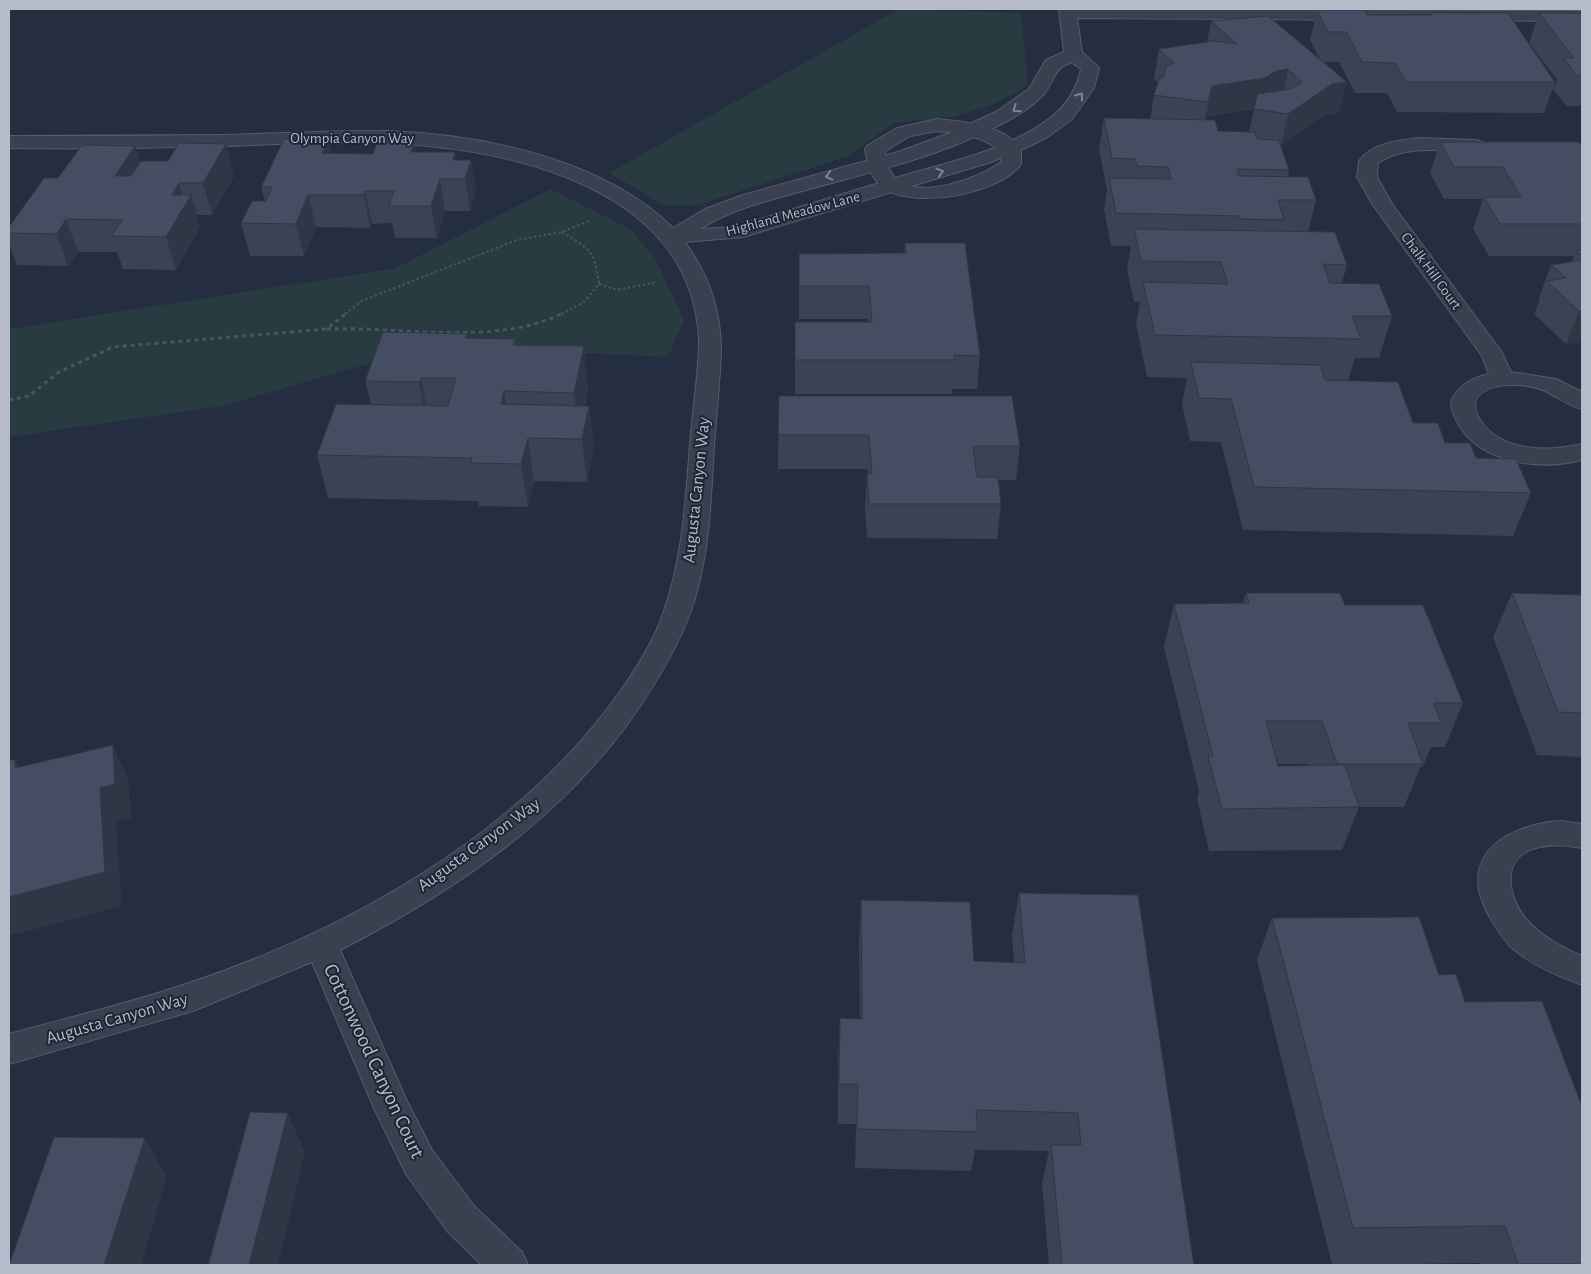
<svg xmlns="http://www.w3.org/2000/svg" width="1591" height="1274" font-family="'Alegreya Sans',sans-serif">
<rect width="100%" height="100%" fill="#252d40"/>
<path fill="#273b41" d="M899,9l122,4 7,73 -39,20 -33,10 -62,7 -46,33 -150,49 -33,1 -56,-33z
M550,189l80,40 25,29 29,62 -16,37 -238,-11 -208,60 -213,31v-108l387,-61z"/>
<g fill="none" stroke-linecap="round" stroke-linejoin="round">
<g stroke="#545b6a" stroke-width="2">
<path id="lane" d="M937,119c27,3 66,5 84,30v15c-21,30 -105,45 -136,25 -13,-8 -18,-26 -20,-40l3,-4 29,-17zM937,131c24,2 44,5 64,20v11c-21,16 -81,38 -105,17 -7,-7 -10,-18 -11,-28l25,-15z"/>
</g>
<g stroke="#545b6a" stroke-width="2">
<path id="street" d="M1059,9l523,2v10l-505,-3 5,34 17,16 -5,20 -22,31 -26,19 -29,14 -29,11 -245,74 -58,5c24,33 36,69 36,109 -1,32 -5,64 -7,96 -3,48 -4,97 -17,144 -8,32 -24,62 -41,90 -73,123 -191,205 -316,269l66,149 26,51 42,56 48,46 6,13h-46l-34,-33 -42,-58 -32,-66 -62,-146 -119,49 -184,53v-30c61,-17 123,-31 183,-52 155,-52 316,-143 416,-274 22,-29 43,-60 55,-94 21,-58 23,-121 28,-182 3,-31 8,-61 8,-92 -7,-153 -188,-191 -311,-197 -55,-3 -111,2 -166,3 -71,2 -142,3 -213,2v-12c70,0 140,0 211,-1 55,-1 111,-5 166,-4 95,3 217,28 287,97l32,-19 38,-14 155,-43 52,-19 46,-21 33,-23 17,-29 18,-8zM1071,62l10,7c-5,23 -16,39 -35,52 -39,28 -89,39 -134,52 -59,18 -118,36 -178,54l-34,2c29,-18 62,-27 95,-36 57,-16 116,-29 170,-52 25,-11 60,-26 78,-46 13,-15 8,-24 28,-33z
M1420,138l56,2 7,2 3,4 -3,4 -7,2c-33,-1 -69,-8 -98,11l-1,14 15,27 109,147 10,21 45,7 26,13v17c-14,-3 -26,-13 -39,-19 -18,-7 -55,-9 -67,9 -2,9 1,18 7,25 23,29 68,27 99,20v16c-39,10 -94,5 -120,-30 -6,-9 -11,-18 -11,-28 8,-18 21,-24 38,-28l-7,-18 -109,-151 -16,-28 2,-16c13,-18 41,-21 61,-23z
M1561,821l21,3v24c-14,-2 -28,-4 -42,-1 -40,8 -34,49 -13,73 15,17 35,27 55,36v29c-25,-9 -51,-20 -71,-38 -10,-10 -17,-22 -24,-35 -30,-58 22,-88 74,-91z"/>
</g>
<path stroke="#45585e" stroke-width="2" stroke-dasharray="2.5 2.5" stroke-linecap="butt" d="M599,284l18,6 40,-8
M345,314l17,-13 155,-61 45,-8 29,-12
M561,314l23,-12 15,-18c-5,-34 -8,-34 -37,-52"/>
<path stroke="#45585e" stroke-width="3" stroke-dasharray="4 4" stroke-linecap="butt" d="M327,329c73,-3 169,18 236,-16
M9,400l20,-4 30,-24 54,-25 213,-18 21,-16"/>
<use href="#lane" fill="#394050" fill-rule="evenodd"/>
<use href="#street" fill="#394050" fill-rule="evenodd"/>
</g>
<path fill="#3a4254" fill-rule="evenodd" d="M1317,10l50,5h63v-2l125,69 -11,31 -147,-1 -10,-19h-32l-16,-31h-16l16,51 -14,2 -44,30h-1l9,25 -1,7 28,23 -8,32 39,33 -5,18 50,33 -13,42h-24l-7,23 97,62 31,15 55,35 -18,43 -270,-6 -22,-88 -31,-1 -8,-37 5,-26 -40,-1 -11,-53 4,-22h-6l-7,-32 4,-24h-20l-7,-37 3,-19 -8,-40 5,-32 46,1 4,-24 4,-12 -4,-4 5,-30 48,-7 4,-21 108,38 -9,-19zM1254,109l-5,23 -31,-1 -13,-11 1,-3z
M1539,13h43v93h-16l-13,-17 4,-9 -28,-37z
M328,139l3,14 42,1 43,-2h39l1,8h15l5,31 -6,20h-25l-8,27h-42l-3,-15 -20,1 -2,4 -54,-1 -12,29h-54l-9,-33 24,-22 -4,-14z
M1440,142l142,5v195l-16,2 -32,-30 6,-15 -1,-1 12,-33 21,-3 2,-6h-85l-16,-27 10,-30h-39l-14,-26z
M135,146l5,16 94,14 -22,39h-16l4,12 -24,43 -53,-1 -6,-17h-39l-10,14 -51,-1 -8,-21v-17l49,-49z
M905,243l75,113 -3,33h-25v5h-157v-72h73v-3h-69v-65l105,-1z
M467,334v4l48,1 1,6 72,43 -3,18h4l5,43 -7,33 -53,-1 -6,26 -49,-1 -1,-5 -150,-3 -11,-43 54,-50 -6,-24z
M779,396l241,50 -4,34h-18l3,24 -4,35 -130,-1 -2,-30 2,-34h1v-5h-90z
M1246,593l99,12 118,98 -18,44h-14l-8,19h-2l-17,41h-45l-17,43 -133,1 -12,-52 2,-8 -35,-144 10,-43 69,-1zM1278,764h30v2h-30z
M1512,593l70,2v162l-45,-2 -44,-118z
M1019,893l175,372h-145l-7,-82 7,-32 -74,-1 -4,21 -116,-3 1,-44h-18v-65l2,-41 20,1 -1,-77 2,-42 113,61 40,2 -2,-28z
M1272,918l167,57 26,27 117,104v159h-102v-2l-148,2 -75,-305z"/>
<path fill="#303645" d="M1288,69l-6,31 -28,9 -48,8 -4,15 10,-46 64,-15z
M1347,82l-8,31 -14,2 -44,30 7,-31 44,-30z
M328,139l7,31 -13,-17z
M414,143l6,32 -9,-23z
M226,144l8,32 -22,39 -9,-32z
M135,146l10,31 -30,-1z
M455,152l4,27 -6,-19z
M471,160l5,31 -6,20 -5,-32z
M440,179l5,32 -8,27 -6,-32z
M179,183l6,21 6,-9 9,32 -24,43 -10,-33 6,-42z
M365,191l7,33 -2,4 -6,-33z
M308,195l8,32 -12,29 -8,-32z
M66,219l12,33 -10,14 -11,-32z
M1579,311h3v31l-16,2z
M584,346l4,42 -9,47 -5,-42z
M421,378l8,42 -2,5 -8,-43z
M504,391l7,43 -10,-30z
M589,406l5,43 -7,33 -5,-43z
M528,438l6,43 -6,26 -7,-43z
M113,745l15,34 3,39 -15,4 6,84 -113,30v-39z
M15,759l18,34 -18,-25z
M288,1113l17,39 -27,113h-29z
M145,1138l22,39 -26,88h-37z"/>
<path fill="#444d62" stroke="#303645" d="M1317,10h47l3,5h65l-2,-2h78l47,69h-149l-11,-19 -33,-1 -15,-30h-19z
M1539,13h43v63h-5l-13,-18h10z
M1268,16l79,66 -15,2 -44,30 -34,-5 3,-15 34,-5 11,-7 -14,-13 -12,2 -11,7 -53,8 -4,16 -54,-7 5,-16 4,-2 3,-10 8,-4 -15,-14 55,-8 23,3 -26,-23z
M1104,118l111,2 3,11 37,1 2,7 22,1 10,30 -52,-1 2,7 69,1 8,23h-38l6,20 -44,-1v-3l-124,-3 -7,-35 62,1 -3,-12 -31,-1 -2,-7 -23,-1z
M284,139h44l-6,14 51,1 4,-11h37l-3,9h44l-2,8h18l-6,19h-25l-9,27h-42l5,-15h-29l-1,4h-56l-12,29 -55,-1 11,-22h14l6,-14h-11z
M1440,142h139l3,5v77h-82l-16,-27h37l-18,-30h-49z
M179,143l47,1 -23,39h-24l-7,12h19l-25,42 -54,-1 10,-16 -56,-1 -9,15 -48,-1v-6l35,-49h14l24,-33 53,1 -20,30h16l10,-15h27z
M1134,229l201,3 12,33 -24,-1 7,19 49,1 13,32h-40l9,23 -206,-4 -12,-53 85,2 -7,-22 -80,-1z
M905,243h60l15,113 -26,-1 1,5h-160v-38h77l-3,-36h-70v-32l107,-1z
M1582,250v6l-6,-5z
M1582,260v51h-3l-32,-30 19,-3 -15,-13z
M383,332l84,2 -2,4 50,1 -2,6 71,1 -10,47 -70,-2 -3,13 88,2 -7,33 -54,-1 -7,26 -50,-1 1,-5 -155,-3 19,-51 112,2 8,-28h-35l-2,4 -54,-1z
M1191,362l129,3 5,15 73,2 15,41h25l7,20h25l6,15 40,1 15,34 -277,-6 -23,-88 -32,-1z
M779,396h233l8,50h-47l4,31h21l3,27h-132l-2,-30h5l-3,-39h-91z
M1246,593h94l5,12h78l40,98h-29l7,20h-33l15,41h-86l-15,-43h-56l12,45 67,-1 14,42 -137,2 -14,-53h5l-39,-152 75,-1z
M1512,593l70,2v118l-24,-1z
M113,745l2,39 -15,4 5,84 -96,25v-136l6,-2v9z
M1019,893l119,2 56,370h-132l-11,-120h30l-3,-32 -102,-3 2,22 -121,-3 1,-45h-19l1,-66 22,1 -1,-119 109,2 4,59 51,2z
M1419,917l20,58 17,-1 9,28 77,-1 40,105v158h-64l-13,-38 -152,2 -81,-310z
M250,1112l38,1 -39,152h-41z
M54,1137l91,1 -41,127h-95z"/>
<defs><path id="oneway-chevron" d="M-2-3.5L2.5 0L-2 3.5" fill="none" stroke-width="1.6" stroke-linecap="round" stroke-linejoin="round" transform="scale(1.25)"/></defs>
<g stroke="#7e8493">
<use href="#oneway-chevron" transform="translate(1080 96) rotate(-54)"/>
<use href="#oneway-chevron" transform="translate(1016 109) rotate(145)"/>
<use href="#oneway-chevron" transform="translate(940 172) rotate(-17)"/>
<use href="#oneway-chevron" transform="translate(829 176) rotate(165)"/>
</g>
<g text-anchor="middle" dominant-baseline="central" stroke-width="4" stroke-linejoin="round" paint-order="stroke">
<g font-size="15" fill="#b6bbca" stroke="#1e2535">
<text x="352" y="138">Olympia Canyon Way</text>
<text transform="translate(793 214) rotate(-15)">Highland Meadow Lane</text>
<text transform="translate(1431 271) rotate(54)">Chalk Hill Court</text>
</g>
<g font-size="18" fill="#b6bbca" stroke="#1e2535">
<text transform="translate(697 490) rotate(-84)">Augusta Canyon Way</text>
<text transform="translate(479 845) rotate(-36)">Augusta Canyon Way</text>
<text transform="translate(117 1019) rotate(-16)">Augusta Canyon Way</text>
</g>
<g font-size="21" fill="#b6bbca" stroke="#1e2535">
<text transform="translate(374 1061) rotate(65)">Cottonwood Canyon Court</text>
</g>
</g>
<rect width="1591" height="1274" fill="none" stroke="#b6bbca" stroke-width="20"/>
</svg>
